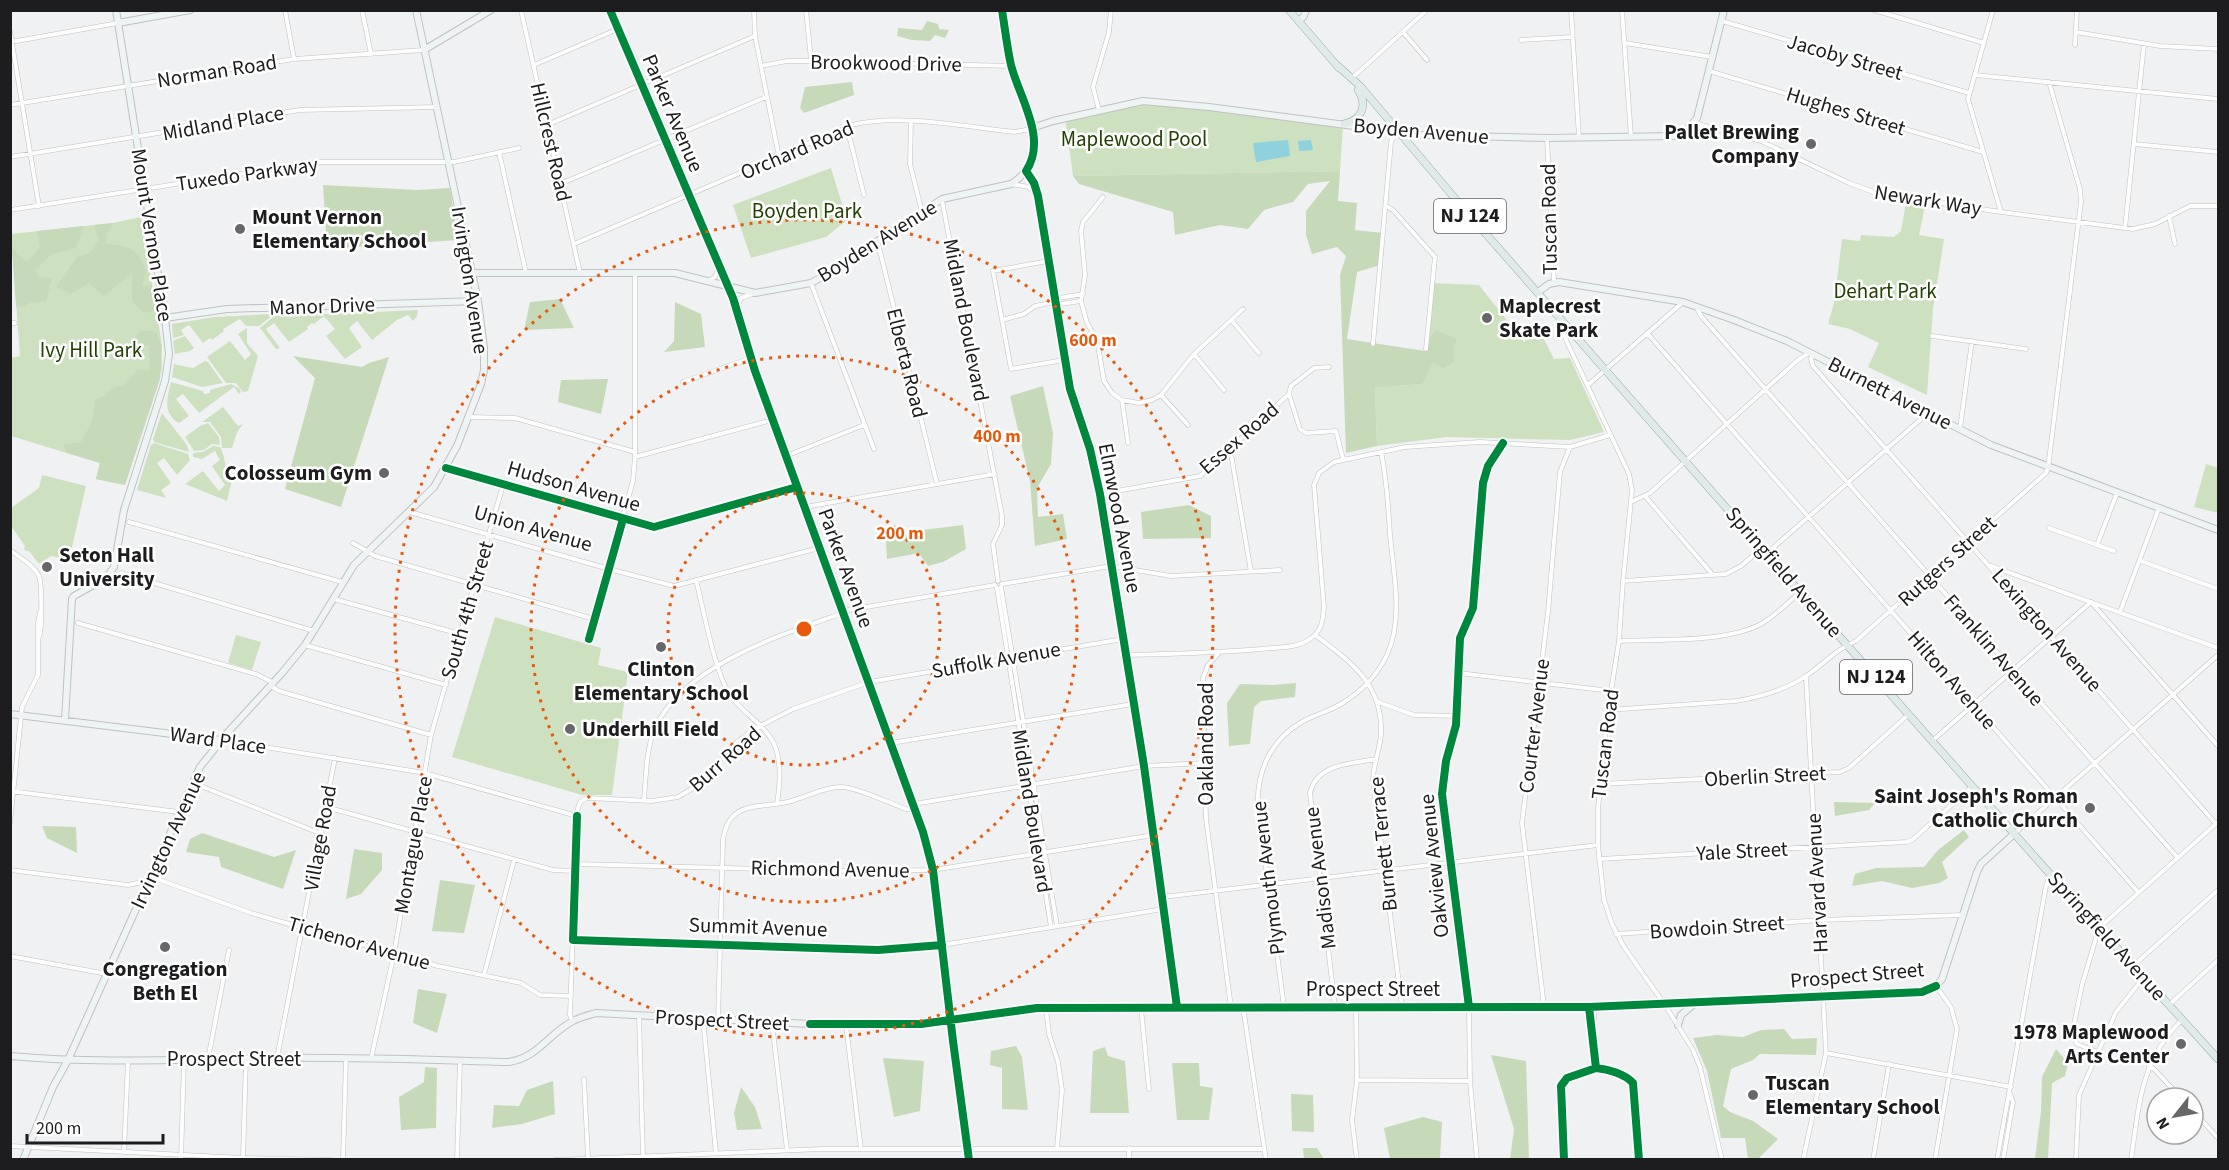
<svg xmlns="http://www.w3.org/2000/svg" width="2229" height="1170" font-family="'Source Sans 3',sans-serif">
<rect width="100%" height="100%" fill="#f0f1f3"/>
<path fill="#cde1c1" d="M1131,103l80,6 132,15 -3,47 -267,5 -8,-59z
M831,168l16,52 -21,17 -75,21 -18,-53z
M1906,203l19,3 -6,29 25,4 -11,70 -6,86 -59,-28 11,-24 -29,-14 -22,-5 6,-21 8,-64 18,2 1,-6 33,2 7,-6z
M141,217l20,122 1,29 -37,117 -29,-6 4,-16 -89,-27v-78l9,-2 -9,-122 102,-11z
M1432,283l47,2 45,57 16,-11 14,28 16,-1 34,74 -34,8 -124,-3 -69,9 -2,-58 48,-4 10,-23 20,-13 5,-8 -31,1z
M418,310l-1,6 -4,5 -5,-6 -11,5 -25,20 -15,-19 -8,7 13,19 -17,12 -19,-23 9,-7 -11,-13 -10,8 -2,-1 -5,4 1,2 -19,13 -15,-19 -8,6 14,19 -4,1 -16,-21 17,-14h54z
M272,314v2l-13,10h-13l-6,-7 -17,10 1,2 -12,9 -2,-2 -7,5 -14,-18 -8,5 3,5 -11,3 -1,-14 42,-7z
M247,328v15l11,13 -10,35 -5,1 -7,-9h-10l-19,-26 23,-16 15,19 6,-6 -13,-20z
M185,336l9,12 -4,3 -15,3 -2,-13z
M205,361l3,1 15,21 -21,4 -30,-10 2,-13 19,4z
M171,382l32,9 1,3 6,-1v-3l21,-6 8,4 2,4 -2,2 -5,-7 -35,26 -16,-19 -7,5 13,17 -10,7c-17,-10 -12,-25 -8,-41z
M223,407l15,19 5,-2 -6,8 -5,16h-10l-1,-11 -11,-15h-8z
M162,413l25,32 2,7 -35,-10 -1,-3z
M208,423l11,14 1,8 -8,-1 -8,6 -10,1 -9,-14 15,-11z
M154,443l34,11 2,6 -13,15 -13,-17 -7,5 14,20 -10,7 5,8 -29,-8 14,-45z
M213,446l7,1c5,9 5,18 7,27l5,6 -5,21 -42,-17 18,-13 16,20 6,-6 -13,-19 8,-6 -5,-9 -13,8 -9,-2v-4l10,-1z
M2206,464l12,4v45l-24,-6z
M42,475l44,11 -17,74 -18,-4 -12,8 -10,-13 -5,-1 1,-4 -14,-20v-18l28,-20z
M495,617l106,31 -3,17 30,7 -16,123h-30l-130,-38z
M236,635l25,7 -9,28 -24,-7z"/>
<path fill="#c6daba" d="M927,21l11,3 1,5 10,1 -4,8 -10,-3 -5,6 -18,-1 -15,-4 1,-8 24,2z
M852,82l2,13 -50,18 -4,-5 5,-21z
M1340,171l-2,30 19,2 -2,27 28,3 -3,32 -23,7 -10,67 78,12 2,-10 9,-11 22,10 -5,8 1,14 -11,6 -10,-6 -10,22 -48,4 2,58 -31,7 -6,-178 6,-19 -9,-9 -25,7 -6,-19v-24l24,-30 -22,3 -15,18 -29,8 -16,19 -28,-4 -45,10 -2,-23 -94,-28 -6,-8z
M323,185l95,5 32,-2 8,52 -131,9z
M113,223l-6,11 -1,9c26,6 28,2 40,27l-4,16 10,-1 5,25 -13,3 -12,-12v-28l-28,23 -15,-13 -18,11 -15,-7 21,-30 13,-4 9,-14 -5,-14z
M84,226l-8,22 -24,6 -17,16 3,6 14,2 -6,23 -17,2 -4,4 -9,-1 -4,-58 15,14 13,-15 -3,-16z
M560,299l14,29 -50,2 6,-28z
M675,302l26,12 4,33 -41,5 10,-11z
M141,330l15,2 6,14 -2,33 -35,106 -29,-6 4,-16 -33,-10 -4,-9 17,-1c8,-13 16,-26 14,-41l6,-5 5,-1 5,-7 14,-4 13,-15h13l-1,-25 -20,1z
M293,356l69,11 7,-4 20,-6 -48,150 -56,-18 30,-111z
M608,379l-7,35 -43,-12 3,-22z
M1043,386l10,47 -2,31 -14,24 1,29 25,-3 4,25 -32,7 -5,-65 -20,-85z
M1189,505l22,11v22l-68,1 -2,-27z
M963,525l3,24 -23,13 -15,4 -9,-13 -32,6 -1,-20 37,-9z
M1296,683l-1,14 -34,4 -7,6 -4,37 -21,2 -2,-43 13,-19 33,1z
M1834,802l41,1 -6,7 -34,6z
M42,826l34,1 1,26 -30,-15z
M1964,830l5,7 -27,25 6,16 -9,5 -27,5 -30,-7 -30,5 3,-12 21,-6 48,-1 14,-17z
M202,833l72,24 22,-7 -13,39 -62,-22 -2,-10 -33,-5 4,-13z
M354,849l28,4v17l-21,24 -15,5z
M440,880l35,5 -11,48 -32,-2z
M418,989l29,5 -10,39 -24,-10z
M1784,1029l8,10 25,-1 -1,17 -56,-1 -7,6 -22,9 -8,37 7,6 23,9 25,18 -20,20h-10l-3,-21h-24l-14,-67 -14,-33 24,-3 26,2 18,-7z
M1016,1046l6,11 6,53 -26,-1v-41l-12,-3 1,-14z
M1105,1047l3,9 17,5 4,52h-39l3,-62z
M2056,1049l12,14 -3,13 -13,7 -4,76h-13l6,-47 1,-35z
M1491,1055l35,6 3,98h-19l4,-30z
M883,1058l41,3 -4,50 -26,6z
M1172,1063h27l1,23 13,2 -4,32h-32z
M425,1067l12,1 -1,60 -35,2 -2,-33 25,-15z
M553,1081l2,33 -33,10 -30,4 2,-23 25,1 8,-16z
M741,1087l14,20 7,22 -25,1 -3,-17z
M1291,1094l22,1 1,37 -22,-1z
M1423,1117l19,5 -2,37h-50l-6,-31z
M1303,1148h14l7,11h-20z"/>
<path fill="#8fd1dc" d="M1288,140l2,16 -34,6 -3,-19z
M1311,140l2,10 -14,1 -1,-10z"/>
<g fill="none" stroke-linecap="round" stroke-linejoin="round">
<g stroke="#c0c1c2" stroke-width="5">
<path id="street" d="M285,10l9,49
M362,10l9,44
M521,10l59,263
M754,10l1,26 24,121
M806,10l5,50
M1571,10l8,127
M1622,10l9,127
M1874,10l110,33
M1993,10l-25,89 33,113
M1722,21l247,72
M10,31l29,175
M1403,32l24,28
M2076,32l84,14 58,3
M1521,40l51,-3
M11,42l107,-19
M1625,43l87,14
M2075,45l2,-35
M534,65l84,-36
M761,66l26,-5h24l201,5
M1709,71l274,81
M1975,75l243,24
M1352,78l75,-68
M10,105l284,-46 130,-9
M1099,110l-6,-23 16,-55 2,-22
M911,121l-1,43 12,48
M1694,123l67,18 88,42 27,10 125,19 132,17 22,-5 35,-18h28
M547,125l208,-89
M847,127l17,68
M1547,138l7,144
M2134,144l84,8
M499,152l27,121
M10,157l290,-47 137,-3
M560,184l206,-87
M1011,184l18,3 7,7
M1103,197l-20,25 -2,9 4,44 -4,26 6,22 10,17 7,41 8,12 10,7 17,3 13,-3 9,-5 33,-41 49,-45
M942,200l60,316v9l-9,19 5,37
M1386,206l7,4 42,47 -9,92
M10,210l306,-48h138l65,-14
M2169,216l6,28
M2125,228l19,-184
M878,243l59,241
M574,244l278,-119c47,-12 114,2 163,7l16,-3
M1048,261l-55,10 18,98 53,-9
M708,281l7,-4 4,-10
M811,283l63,166
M1081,301l-21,3 -5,-2 4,-4 24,-4
M1696,306l5,10 476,541
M737,308l4,-10 11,-4
M1002,320l22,-6 11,-8 20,-4
M1559,320l8,22 62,132 3,16 -9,91 -4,60 -11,69 -10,99v36l6,55 8,24 12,23 41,58 28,45 7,17 22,93
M1232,321l27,32
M10,323h5
M1647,333l491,559
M1932,336l94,13
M1373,344l18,-202 5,-10
M1194,354l30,36
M1813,354l-2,5 2,7 403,458
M683,382l68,-24
M1588,385l94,-82
M1289,394l11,35 6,4 30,-2 7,28
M1161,395l27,30
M1122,400l6,43
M469,417l46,1 120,34
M1960,428l12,-87
M1230,448l21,124
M786,456l78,-31
M635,457l137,-37
M446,468l208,59 143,-40
M1100,494l100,-18 89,-82 2,-8 23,-18 15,-1
M1645,496l68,79
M1631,502l19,-9 148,-133 11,-7
M805,507l190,-33
M410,512l199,57 65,17 145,-38
M129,522l213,60
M2049,528l65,23
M353,543l22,13 219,63
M2097,545l20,-52
M10,550c9,7 24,15 29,26 3,7 3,55 0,61
M1767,553l161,-140
M2141,561l77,28
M1991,566l227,82
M121,573l193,58
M696,580c8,32 16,77 29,106 10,22 32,32 45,51 13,18 10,47 7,67
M1623,581l103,-7 15,-8 21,-18
M1002,584l109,-18 60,10 109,-6
M1001,587l56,339
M997,588l54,339
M334,599l126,35
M843,611l152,-26
M2120,612l39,-104
M78,623l178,51 18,9
M1315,635c36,27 68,49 66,99 -1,16 -8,30 -8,46l29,227
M589,639l44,-158 2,-24v-183
M1619,641c41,-2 106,2 142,-17 14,-8 27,-21 39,-32
M305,645l141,40
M1219,653l-11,12 -5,13 3,141 25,188
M1126,655c45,-1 90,-2 135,-6 16,-2 35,0 49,-10 12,-8 13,-19 14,-32l-10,-122 5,-12 15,-11 71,-15 75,-5 90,5 40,-12
M1459,673l152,18
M271,686l8,5 152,44
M1378,702l36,13 43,1
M1608,710l128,-9c25,-4 49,-11 70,-25 18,-12 30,-27 50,-35l190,-168 2,-5 33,-266 -1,-13 -31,-107
M221,740l204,33 152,43
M1932,741l159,-139 127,144
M891,743l242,-39
M193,783l129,51
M1600,784l240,-12 9,-4 59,-53
M10,791l169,21
M644,800c2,-23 2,-51 11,-72 29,-63 128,-94 188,-115
M914,804l230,-38 61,-3
M326,807l227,63 22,1
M10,823l12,-116 16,-32v-52l2,-11
M2015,833l203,-178
M1599,859l307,-17 6,-2 61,-54
M576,864l269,7 88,-1 221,-35
M10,870l118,15 29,-6 94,34 52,15 135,38 83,17 19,12 31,1
M1163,897l435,-52
M1616,934l205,-14 141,-5
M573,940l305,10 64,-5 221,-36
M10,956l97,18
M2134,965l84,-75
M484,975l30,-115
M2170,1004l48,-44
M1544,1006l-22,-183 26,-211 12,-140 10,-25
M1243,1007l23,153
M1284,1007l-26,-199c-2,-35 12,-67 42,-85 13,-8 28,-11 41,-19 20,-12 36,-28 46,-49 17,-37 6,-83 3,-121 -2,-28 -3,-55 -9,-82
M1335,1007l-25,-214c7,-30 41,-29 66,-34
M1589,1007l7,61c12,1 29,6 37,15l6,77
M1046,1008l3,26 9,28 4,28 -5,58
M1141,1008l8,81
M1356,1008l1,72 -5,40 5,40
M639,1016l4,140
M703,1019l13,134
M718,1019l5,-179c6,-43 40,-30 68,-39 16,-4 33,-14 49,-14 17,0 49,16 66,22l10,1
M572,1021l-2,-6 7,-199c1,-9 1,-15 10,-18l65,3 26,-4 17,-10 42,-45 23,-16 33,-17 76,-27 254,-43
M772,1023l15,127
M846,1025l15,124
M1593,1028l2,-21
M2098,1052l-21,-8 -5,-10 10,-49 17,-57 119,-106
M1826,1053l185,34
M277,1058l58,-300
M208,1059l21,-109
M371,1059l23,-105 37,-219 72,-250
M2149,1066l5,3 27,29
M584,1079l4,79
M1357,1080l113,1
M2193,1111l25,27
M10,1146l233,12 89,2
M1129,1148v12
M124,1152l4,-91
M243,1159l3,-100
M181,1160l3,-100
M343,1160l3,-101
M457,1160l3,-99
M555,1160l267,-11h442
M1477,1160l-7,-79 -1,-74 -27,-213 4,-33 10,-36 4,-87 13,-30 10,-125 5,-17 15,-23
M1564,1160l-3,-74 6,-8 29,-10
M1803,1160l23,-107 -20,-377
M1873,1160l16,-96
M1935,1160l22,-131 -6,-22 -15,-21
M1997,1160l49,-274 4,-11
M2003,1160l10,-58 -3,-8
M2076,1160l3,-65 37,-83 28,-35
M2131,1160c8,-54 9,-100 51,-140"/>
</g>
<g stroke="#c0c1c2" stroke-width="8">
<path id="secondary" d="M610,10l123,288 22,73 168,461 10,38 20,171 16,119
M1299,21l5,-5 2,-6
M118,23l72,-13
M424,50l67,-40
M1032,128l21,-7 90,-20 66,6 213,28 125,3 127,-2 12,-5 11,-13 27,-108
M1026,171l6,7 4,10 34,201 20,60 10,45 44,272 33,241
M473,273h202l80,20 56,-10 11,-6 120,-78 69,-15c46,-28 10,-80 1,-118 -5,-18 -7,-37 -10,-56
M1538,292l11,-8 10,-2 124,20 51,18 53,21 204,104 227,85
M165,318l62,-9 251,-8
M10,714l211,26
M65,720l7,-121 2,-3 32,-18 8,-11 10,-57 41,-129 4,-27 -4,-36 -49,-308
M1678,1025l3,-10 12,-10
M10,1056c88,8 177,3 265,2 78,-1 156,2 234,4 30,-5 39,-28 64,-41 7,-4 16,-6 23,-8l214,11h111l116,-16 552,-1 333,-15 14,-6 6,-7 35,-107 4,-8 34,-31
M23,1160l30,-73 15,-27 132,-293 28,-35 54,-59 23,-28 49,-80 80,-78 23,-41 24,-62 3,-14v-22l-6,-47 -62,-291"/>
</g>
<g stroke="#99ada9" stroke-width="8">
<path id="primary" d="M1289,10l50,58
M1338,66l23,21 97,115 342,390 250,282 168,185
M1344,124c18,-4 24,-19 14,-34"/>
</g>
<use href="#street" stroke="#fdfdfd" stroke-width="4"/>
<use href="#secondary" stroke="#eef4f3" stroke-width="6"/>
<use href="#primary" stroke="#e0eae8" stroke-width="7"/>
<g stroke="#fff" stroke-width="11">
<path id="cycleway" d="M610,10l123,288 22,73 168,461 10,38 20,171 16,119
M1002,10c3,19 5,37 9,55 8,32 37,74 15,106l8,12 4,13 32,193 20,60 10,45 44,272 33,241
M446,468l208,59 143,-40
M589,639l34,-120
M577,816l-4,124 305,10 64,-5
M1469,1007l-27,-213 4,-33 10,-36 4,-87 13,-30 10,-125 5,-17 15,-23
M1589,1007l7,61c12,1 29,6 37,15l6,77
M810,1024h111l116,-16 552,-1 333,-15 14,-6
M1564,1160l-3,-74 6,-8 29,-10"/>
</g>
<use href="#cycleway" stroke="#00873e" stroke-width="8"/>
</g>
<g fill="none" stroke="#e8590c" stroke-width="3" stroke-dasharray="3 6">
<circle cx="804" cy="629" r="136"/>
<circle cx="804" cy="629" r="273"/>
<circle cx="804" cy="629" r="409"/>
</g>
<g fill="#676769" stroke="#fff" stroke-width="2">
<circle cx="1811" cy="144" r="6"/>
<circle cx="240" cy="229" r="6"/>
<circle cx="1487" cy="318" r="6"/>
<circle cx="384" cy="473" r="6"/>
<circle cx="47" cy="567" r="6"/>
<circle cx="661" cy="647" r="6"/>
<circle cx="570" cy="729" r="6"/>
<circle cx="2090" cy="808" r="6"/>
<circle cx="165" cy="947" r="6"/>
<circle cx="2181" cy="1044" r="6"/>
<circle cx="1753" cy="1095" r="6"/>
</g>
<g text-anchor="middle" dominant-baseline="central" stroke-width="5" stroke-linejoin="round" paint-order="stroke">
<g fill="#fff" stroke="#616162" stroke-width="1.5">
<rect x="1434" y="199" width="72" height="34" rx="4.5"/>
<rect x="1840" y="660" width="72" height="34" rx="4.5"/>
</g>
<g font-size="20" font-weight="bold" fill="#1d1d1f">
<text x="1470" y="216">NJ 124</text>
<text x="1876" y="677">NJ 124</text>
</g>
<g font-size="21" fill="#1d1d1f" stroke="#fff">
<text transform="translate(1845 57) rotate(16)">Jacoby Street</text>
<text transform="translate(886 63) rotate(1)">Brookwood Drive</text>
<text transform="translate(217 71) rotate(-9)">Norman Road</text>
<text transform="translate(1846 111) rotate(17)">Hughes Street</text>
<text transform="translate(673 113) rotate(67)">Parker Avenue</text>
<text transform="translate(223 123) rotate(-10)">Midland Place</text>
<text transform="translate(1421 131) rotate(5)">Boyden Avenue</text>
<text transform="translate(551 142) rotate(77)">Hillcrest Road</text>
<text transform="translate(797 150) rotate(-23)">Orchard Road</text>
<text transform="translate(247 174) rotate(-8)">Tuxedo Parkway</text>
<text transform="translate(1928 200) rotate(9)">Newark Way</text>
<text transform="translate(1549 219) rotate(-91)">Tuscan Road</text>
<text transform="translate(152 235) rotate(81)">Mount Vernon Place</text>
<text transform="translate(877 241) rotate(-32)">Boyden Avenue</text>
<text transform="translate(470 280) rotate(81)">Irvington Avenue</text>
<text transform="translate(322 306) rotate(-2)">Manor Drive</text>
<text transform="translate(966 320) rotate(79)">Midland Boulevard</text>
<text transform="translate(907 363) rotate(76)">Elberta Road</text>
<text transform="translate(1890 393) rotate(27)">Burnett Avenue</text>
<text transform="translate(1239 438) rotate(-41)">Essex Road</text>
<text transform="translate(574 486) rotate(16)">Hudson Avenue</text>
<text transform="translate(1120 518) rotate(79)">Elmwood Avenue</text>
<text transform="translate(533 528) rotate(16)">Union Avenue</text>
<text transform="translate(1947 561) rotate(-42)">Rutgers Street</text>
<text transform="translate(846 568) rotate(70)">Parker Avenue</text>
<text transform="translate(1784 572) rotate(49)">Springfield Avenue</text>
<text transform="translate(467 610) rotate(-74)">South 4th Street</text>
<text transform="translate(2047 630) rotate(49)">Lexington Avenue</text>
<text transform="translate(1994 650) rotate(49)">Franklin Avenue</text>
<text transform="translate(996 660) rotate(-10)">Suffolk Avenue</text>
<text transform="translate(1952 680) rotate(49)">Hilton Avenue</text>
<text transform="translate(1534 726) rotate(-83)">Courter Avenue</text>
<text transform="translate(218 740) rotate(8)">Ward Place</text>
<text transform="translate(1206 744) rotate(-90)">Oakland Road</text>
<text transform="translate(1605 744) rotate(-83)">Tuscan Road</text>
<text transform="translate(725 759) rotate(-41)">Burr Road</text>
<text transform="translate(1765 776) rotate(-3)">Oberlin Street</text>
<text transform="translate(1032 811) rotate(81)">Midland Boulevard</text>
<text transform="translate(320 838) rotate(-80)">Village Road</text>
<text transform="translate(168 840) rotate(-65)">Irvington Avenue</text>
<text transform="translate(1383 844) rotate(-96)">Burnett Terrace</text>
<text transform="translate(413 845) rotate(-80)">Montague Place</text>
<text transform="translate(1742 851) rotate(-3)">Yale Street</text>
<text transform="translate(1434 866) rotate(-96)">Oakview Avenue</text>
<text transform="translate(830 869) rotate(1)">Richmond Avenue</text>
<text transform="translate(1268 878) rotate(-97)">Plymouth Avenue</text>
<text transform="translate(1320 878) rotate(-97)">Madison Avenue</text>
<text transform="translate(1817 883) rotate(-93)">Harvard Avenue</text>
<text transform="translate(758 927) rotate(2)">Summit Avenue</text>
<text transform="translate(1717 927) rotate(-4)">Bowdoin Street</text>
<text transform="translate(2107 936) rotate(48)">Springfield Avenue</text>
<text transform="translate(359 943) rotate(16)">Tichenor Avenue</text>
<text transform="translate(1857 975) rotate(-5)">Prospect Street</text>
<text x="1373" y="989">Prospect Street</text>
<text transform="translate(722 1020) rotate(3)">Prospect Street</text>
<text x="234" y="1059">Prospect Street</text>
</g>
<g font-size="21" font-weight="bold" fill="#1d1d1f" stroke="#fff" text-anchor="start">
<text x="1799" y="132" text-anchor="end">Pallet Brewing<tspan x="1799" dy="24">Company</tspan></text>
<text x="252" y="217">Mount Vernon<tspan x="252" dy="24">Elementary School</tspan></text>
<text x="1499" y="306">Maplecrest<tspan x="1499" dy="24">Skate Park</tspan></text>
<text x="372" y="473" text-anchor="end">Colosseum Gym</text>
<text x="59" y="555">Seton Hall<tspan x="59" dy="24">University</tspan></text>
<text x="661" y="669" text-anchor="middle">Clinton<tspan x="661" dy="24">Elementary School</tspan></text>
<text x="582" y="729">Underhill Field</text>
<text x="2078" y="796" text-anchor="end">Saint Joseph's Roman<tspan x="2078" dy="24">Catholic Church</tspan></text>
<text x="165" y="969" text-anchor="middle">Congregation<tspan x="165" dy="24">Beth El</tspan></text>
<text x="2169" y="1032" text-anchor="end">1978 Maplewood<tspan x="2169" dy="24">Arts Center</tspan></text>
<text x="1765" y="1083">Tuscan<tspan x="1765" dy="24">Elementary School</tspan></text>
</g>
<g font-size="21" fill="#214100" stroke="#fff">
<text x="1134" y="139">Maplewood Pool</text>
<text x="807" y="211">Boyden Park</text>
<text x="1885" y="291">Dehart Park</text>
<text x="91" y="350">Ivy Hill Park</text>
</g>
</g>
<circle cx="804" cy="629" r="9" fill="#e8590c" stroke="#fff" stroke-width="3"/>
<g font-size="18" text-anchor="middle" font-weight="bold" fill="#e8590c" stroke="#fff" stroke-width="5" stroke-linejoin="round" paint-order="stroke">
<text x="1093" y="346">600 m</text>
<text x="997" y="442">400 m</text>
<text x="900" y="539">200 m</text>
</g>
<rect width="2229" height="1170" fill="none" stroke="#1d1d1f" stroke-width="24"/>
<g transform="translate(2175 1116) rotate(239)"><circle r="28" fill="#ffffff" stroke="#a5a5a5" stroke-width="1.5"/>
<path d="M0-4.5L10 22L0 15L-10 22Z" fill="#676769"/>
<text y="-9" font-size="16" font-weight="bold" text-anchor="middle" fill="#1d1d1f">N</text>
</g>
<path d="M27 1134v9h136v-9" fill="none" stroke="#1d1d1f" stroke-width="3"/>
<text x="36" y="1134" font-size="18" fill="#1d1d1f" stroke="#ffffff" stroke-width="4.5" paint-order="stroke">200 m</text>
</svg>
